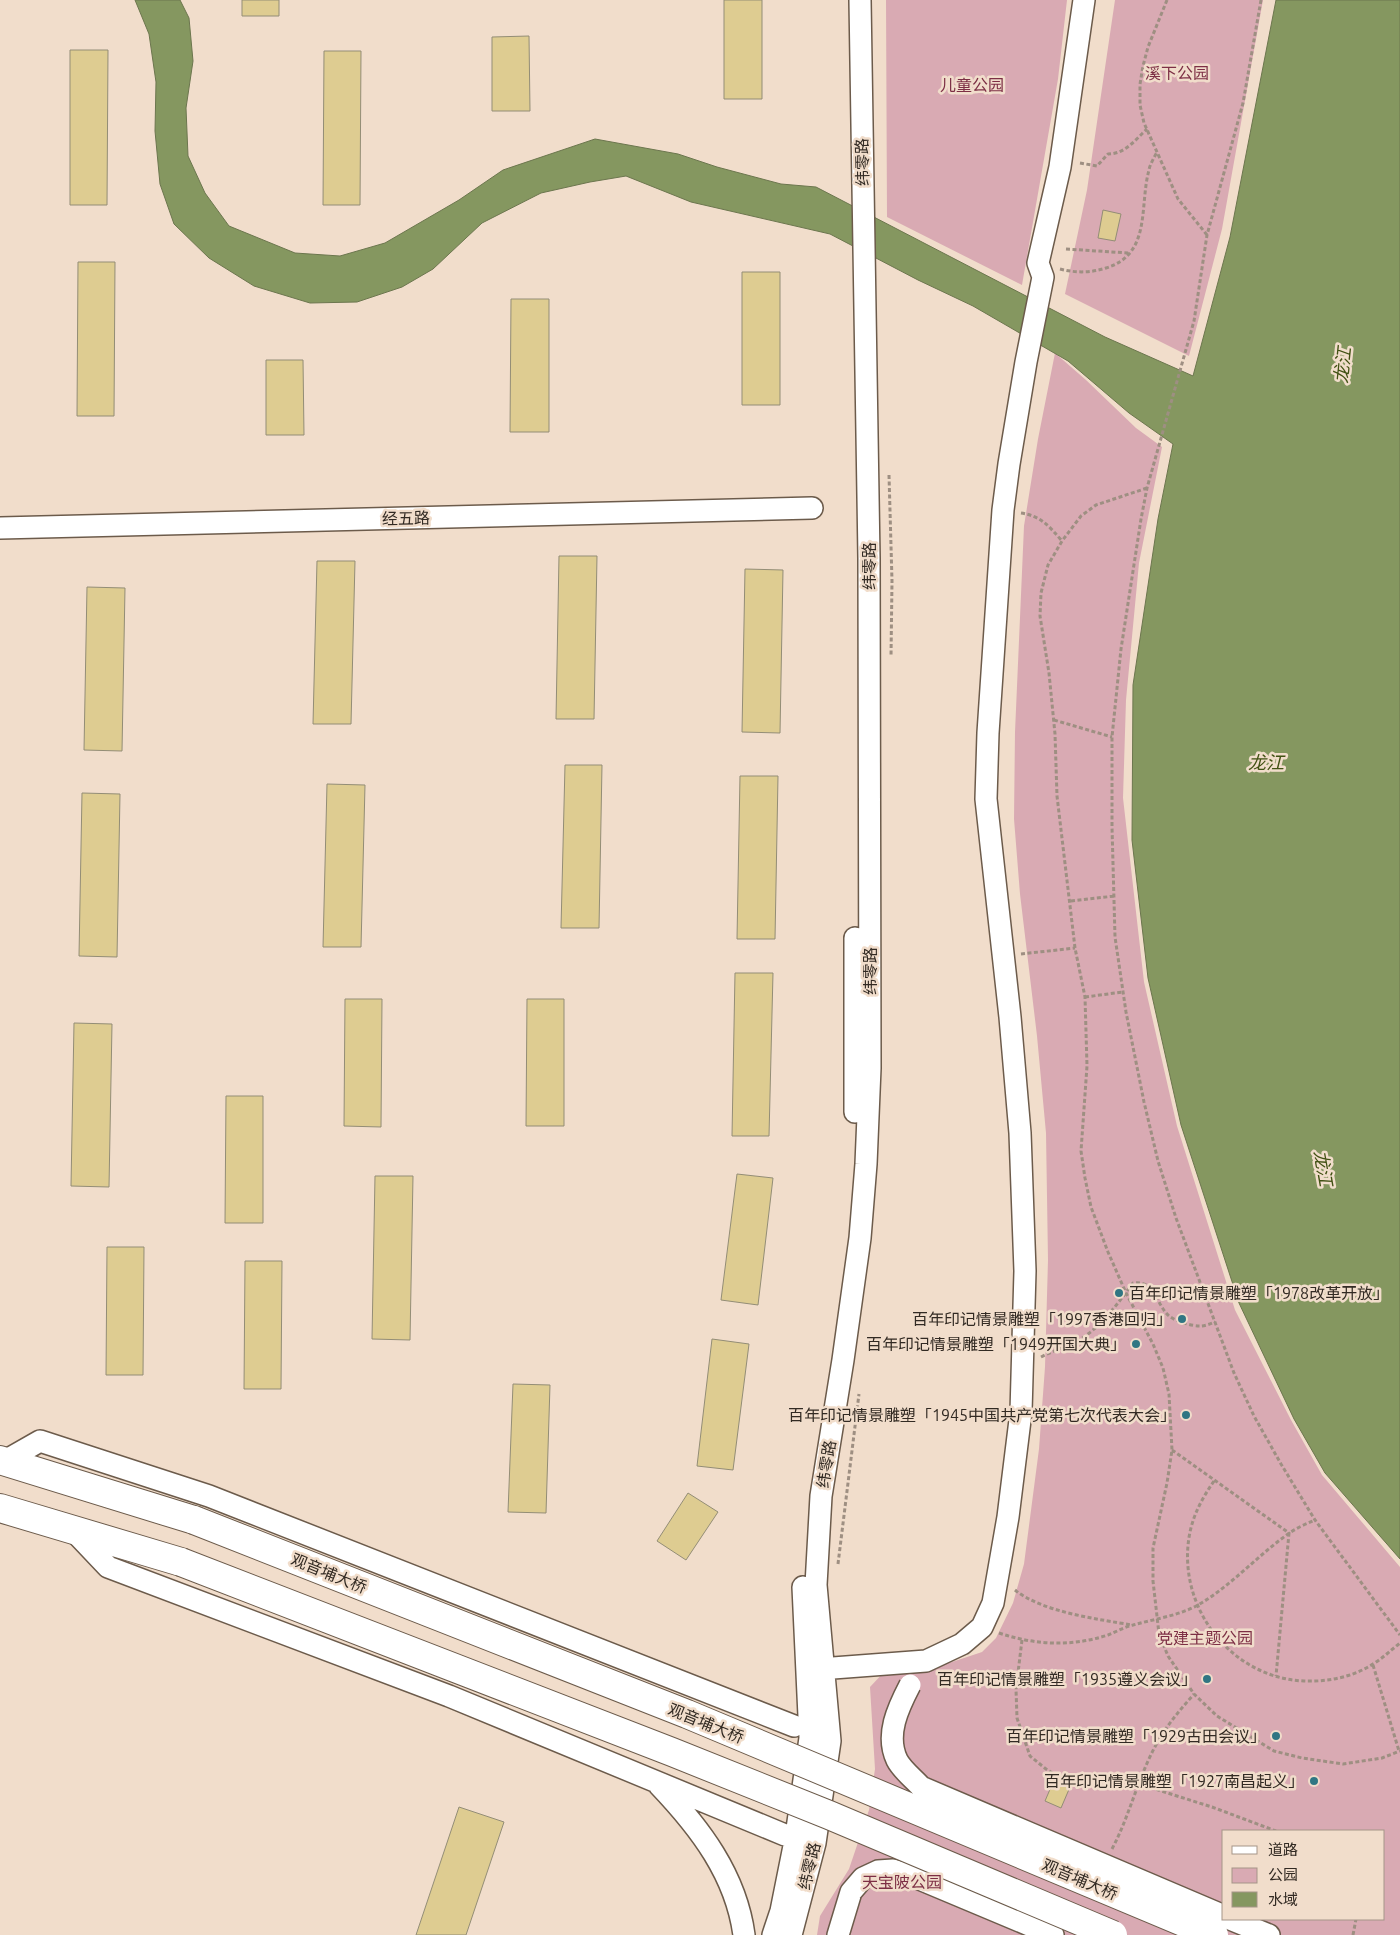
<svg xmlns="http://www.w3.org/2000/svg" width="1400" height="1935" font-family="Ubuntu,'Noto Sans SC',sans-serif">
<rect width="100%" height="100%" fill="#f1ddcb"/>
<path fill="#d9aab3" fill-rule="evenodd" d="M886,0h181l-9,79 -36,206 -135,-68z
M1115,0h148l-41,229 -33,127 -124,-62 22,-104z
M1055,353l31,27 50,48 26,19 -23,116 -13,137 -3,98 21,184 33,144 58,184 56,110 31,55 78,92v368h-583l3,-19 29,-47 20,-59 6,-41 -5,-82 15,-16 28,-5 36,-3 33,-11 14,-14 17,-35 11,-39 15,-115 6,-82 3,-107 -2,-127 -9,-97 -17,-142 -6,-75 1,-87 9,-206 14,-87zM1224,1831h160v88h-160z"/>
<path fill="#859760" stroke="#6c764e" d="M135,0h45l9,18 4,43 -7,47 2,48 17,37 24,33 66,27 45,3 45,-13 74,-43 44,-30 92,-31 83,15 39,13 64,17 35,3 289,150 88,39 37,-139 46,-237h124v1559l-75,-86 -31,-54 -55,-116 -58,-178 -33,-147 -16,-138 1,-155 25,-166 15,-75 -44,-31 -61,-52 -95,-55 -55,-26 -88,-46 -139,-32 -65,-26 -36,6 -49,11 -59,30 -49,46 -31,18 -45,15 -47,1 -56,-17 -45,-28 -35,-34 -14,-40 -5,-53 1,-49 -7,-48z"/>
<path fill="#decc91" stroke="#938d76" d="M242,0h37v16h-37z
M724,0h38v99h-38z
M529,36l1,75h-38v-74z
M70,50h38l-1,155h-37z
M324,51h37l-1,154h-37z
M1103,210l18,4 -6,27 -17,-3z
M78,262h37l-1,154h-37z
M742,272h38v133h-38z
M511,299h38v133h-39z
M266,360h37l1,75h-38z
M559,556h38l-3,163h-38z
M317,561h38l-4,163h-38z
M745,569l38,1 -3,163 -38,-1z
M87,587l38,1 -3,163 -38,-1z
M565,765h37l-3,163h-38z
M740,776h38l-3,163h-38z
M327,784l38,1 -4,162h-38z
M82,793l38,1 -3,163 -38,-1z
M735,973h38l-4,163h-37z
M345,999h37l-1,128 -37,-1z
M527,999h37v127h-38z
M74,1023l38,1 -3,163 -38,-1z
M226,1096h37v127h-38z
M737,1174l36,4 -15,127 -37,-5z
M375,1176h38l-3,164 -38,-1z
M107,1247h37l-1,128h-37z
M245,1261h37l-1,128h-37z
M712,1339l37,5 -16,126 -36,-4z
M513,1384l37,1 -4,128 -38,-1z
M688,1493l30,19 -32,48 -29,-19z
M1054,1780l16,7 -9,21 -16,-7z
M459,1807l45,15 -38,113h-50z"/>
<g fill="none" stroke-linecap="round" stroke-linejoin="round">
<g stroke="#6c5b4b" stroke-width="24">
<path id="minor" d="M0,528l812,-20
M855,1112v-174
M5,1461l35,-20 169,55 585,230
M72,1529l36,38 341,129 336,139
M833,1668l93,-7 36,-17 20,-17 11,-24 15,-86 13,-105 4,-141 -5,-138 -10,-116 -24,-218 2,-66 15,-223 6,-46 17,-102 17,-85 -5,-14 22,-96 24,-167
M659,1785c41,43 77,90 85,150
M1230,1919l39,16
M773,1935l8,-24 15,-75 14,-98 -7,-151
M791,1935l24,-92 15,-102 -14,-156 5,-89 22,-136 17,-122 6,-74 4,-96 -1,-510 -9,-558
M838,1935l13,-43 12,-14 15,-7 15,-1 17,5 143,60"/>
</g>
<g stroke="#6c5b4b" stroke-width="30">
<path id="major" d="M0,1460l194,60
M0,1508l181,54"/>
</g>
<path stroke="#9e8f82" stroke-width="3" stroke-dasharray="4 2.5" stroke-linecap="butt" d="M1167,0l-19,47 -5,19 -3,18v21l4,18 34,76 29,36
M1261,0l-18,103 -36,132 -13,86 -47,167 -6,31 -20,130 -9,88v90l3,110 11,75 18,90 14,59 18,57 58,155 20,43 27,48 34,56 85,115
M1080,163l17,3 11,-12c17,0 27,-14 39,-25
M1066,249l62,4
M1060,269c16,4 30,4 46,-1 46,-14 33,-62 43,-98 1,-6 5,-12 8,-18
M889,475l3,106 -1,76
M1147,488l-51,17 -15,11 -19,25 -14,24 -7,28 -1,23 9,57 6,61 2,62 18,152 10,49 2,69 -6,85 4,27 6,29 17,45 18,41 27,51 10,24 6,26 3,56 -5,33 -14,65v33l6,53 9,22 26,38 23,22 57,35 28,7 41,6 39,-6 18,-7
M1021,513c20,3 28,13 41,28
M1054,720l58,17
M1071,901l44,-5
M1021,954l54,-6
M1085,997l38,-5
M1041,1357c12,-6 24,-10 36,-16 23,-12 41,-38 56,-58 22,-3 22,18 34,31 6,7 24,12 33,12 5,0 10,-2 15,-4
M1172,1450l117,83 -13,143
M1214,1481c-11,16 -20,32 -24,51 -15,73 40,146 114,149 24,1 49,-4 69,-17 10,-6 18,-14 27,-21
M838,1564l21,-170
M1015,1590c27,22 82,29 117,35
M999,1633c36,12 72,14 109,2 8,-3 16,-8 25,-10 21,-6 45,-9 65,-20 33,-19 59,-49 90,-71 8,-6 18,-10 27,-14
M1022,1640l-6,49 1,29 13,38 16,13 14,9 20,2 29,-2 30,6 73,23 64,24
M1373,1665l26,86
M1112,1849c18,-34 26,-72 45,-106 10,-18 23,-33 37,-49
M1353,1935l3,-16"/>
<use href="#minor" stroke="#fff" stroke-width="21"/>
<use href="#major" stroke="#fff" stroke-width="28"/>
<g stroke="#6c5b4b" stroke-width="24" stroke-linecap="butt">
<path id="minor-bridge" d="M910,1685c-12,23 -25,50 -13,75 5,10 17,19 24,27l303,129"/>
</g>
<g stroke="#6c5b4b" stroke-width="30" stroke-linecap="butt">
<path id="major-bridge" d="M194,1520l493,194 527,221
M181,1562l491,190 157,63 284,120"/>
</g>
<use href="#minor-bridge" stroke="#fff" stroke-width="21"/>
<use href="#major-bridge" stroke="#fff" stroke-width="28"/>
</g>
<g fill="#307683" stroke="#f1ddcb" stroke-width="2">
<circle cx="1119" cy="1293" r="5"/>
<circle cx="1182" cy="1319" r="5"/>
<circle cx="1136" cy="1344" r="5"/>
<circle cx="1186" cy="1415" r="5"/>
<circle cx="1207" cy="1679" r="5"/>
<circle cx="1276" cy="1736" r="5"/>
<circle cx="1314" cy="1781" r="5"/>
</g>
<g text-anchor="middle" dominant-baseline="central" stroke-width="5" stroke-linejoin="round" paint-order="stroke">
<g font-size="16" fill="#7d2f45" stroke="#f1ddcb">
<text x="1177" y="73">溪下公园</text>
<text x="972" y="85">儿童公园</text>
<text x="1205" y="1638">党建主题公园</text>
<text x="902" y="1882">天宝陂公园</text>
</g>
<g font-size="16" fill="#322a23" stroke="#f1ddcb">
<text transform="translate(862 162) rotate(-91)">纬零路</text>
<text transform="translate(406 518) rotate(-1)">经五路</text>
<text transform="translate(869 566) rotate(-90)">纬零路</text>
<text transform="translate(870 971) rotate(-90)">纬零路</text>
<text transform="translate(826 1464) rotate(-81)">纬零路</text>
<text transform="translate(329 1573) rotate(22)">观音埔大桥</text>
<text transform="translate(706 1723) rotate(22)">观音埔大桥</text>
<text transform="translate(809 1866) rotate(-77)">纬零路</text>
<text transform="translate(1080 1879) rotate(23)">观音埔大桥</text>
</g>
<g font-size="16" fill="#322a23" stroke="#f1ddcb" text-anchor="end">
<text x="1129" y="1293" text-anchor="start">百年印记情景雕塑「1978改革开放」</text>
<text x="1172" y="1319">百年印记情景雕塑「1997香港回归」</text>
<text x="1126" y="1344">百年印记情景雕塑「1949开国大典」</text>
<text x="1176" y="1415">百年印记情景雕塑「1945中国共产党第七次代表大会」</text>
<text x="1197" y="1679">百年印记情景雕塑「1935遵义会议」</text>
<text x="1266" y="1736">百年印记情景雕塑「1929古田会议」</text>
<text x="1304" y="1781">百年印记情景雕塑「1927南昌起义」</text>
</g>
<g font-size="18" font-style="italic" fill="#415113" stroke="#f1ddcb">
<text transform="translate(1342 365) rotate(-84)">龙江</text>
<text x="1266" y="762">龙江</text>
<text transform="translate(1324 1168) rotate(80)">龙江</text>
</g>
</g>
<rect x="1222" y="1830" width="162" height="90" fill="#f1ddcb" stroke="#a59588"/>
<rect x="1232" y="1846" width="25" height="8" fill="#ffffff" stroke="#a59588"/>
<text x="1268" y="1855" font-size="15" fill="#322a23">道路</text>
<rect x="1232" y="1868" width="25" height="15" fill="#d9aab3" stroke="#a59588"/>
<text x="1268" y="1880" font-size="15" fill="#322a23">公园</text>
<rect x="1232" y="1892" width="25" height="15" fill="#859760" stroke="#a59588"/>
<text x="1268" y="1905" font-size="15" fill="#322a23">水域</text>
</svg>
